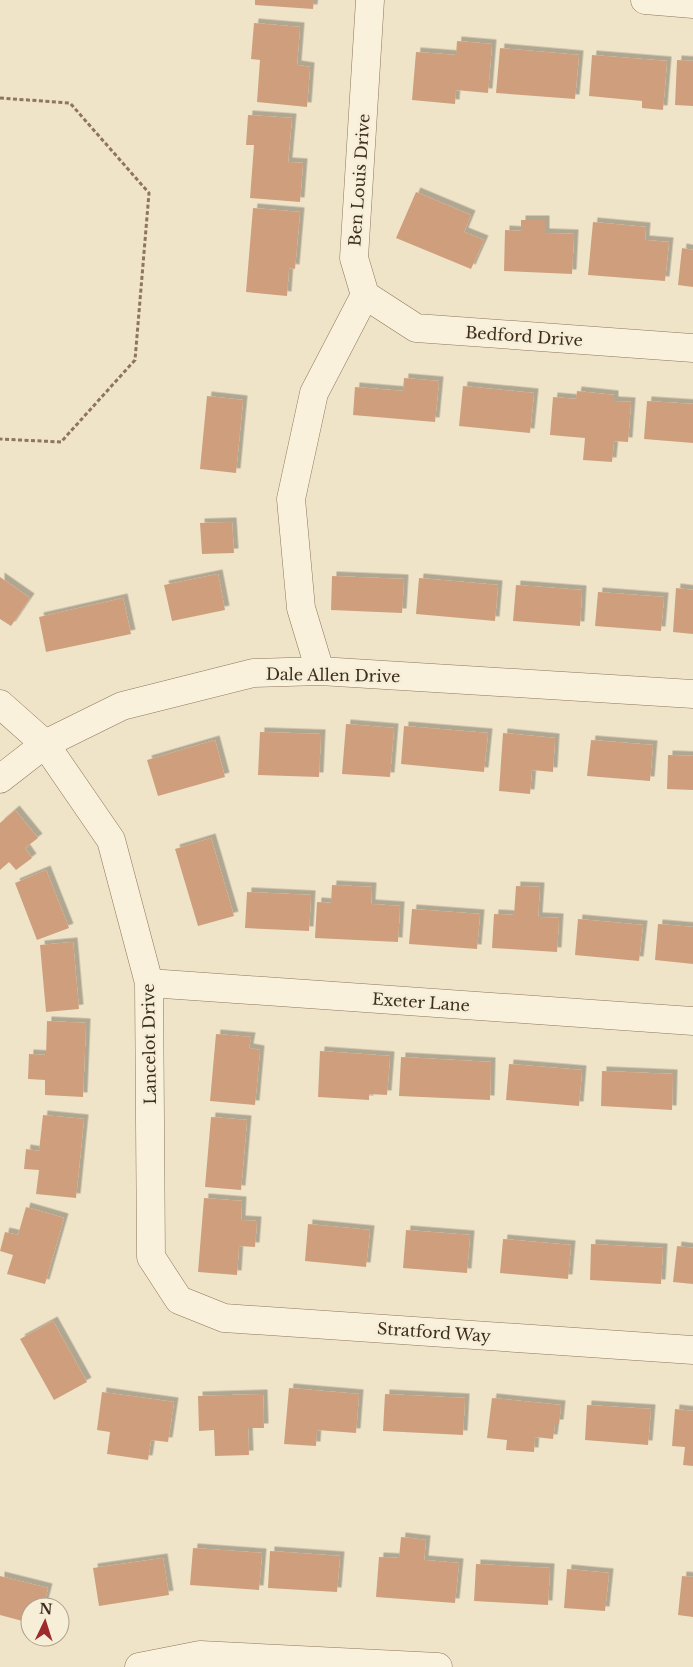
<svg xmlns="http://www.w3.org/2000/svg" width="693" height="1667" font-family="'Libre Baskerville',serif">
<defs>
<filter id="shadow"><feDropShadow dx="4.5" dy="-4.5" stdDeviation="0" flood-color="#0004"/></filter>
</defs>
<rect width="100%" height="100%" fill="#f0e4c8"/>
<path fill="#cf9f7d" filter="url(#shadow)" d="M255,0h59l-1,9 -58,-4z
M254,23l46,4 -3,38 13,2 -3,40 -50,-5 3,-42 -9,-1z
M457,41l35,3 -4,49 -32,-3 -1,14 -43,-4 4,-48 40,3z
M500,48l79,7 -4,44 -79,-6z
M592,55l75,6 -4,49 -21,-2v-7l-53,-5z
M677,60l16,1v45l-18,-1z
M248,115l44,3 -4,44 15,1 -3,39 -50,-4 4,-53h-8z
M416,192l55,23 -7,17 20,8 -13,29 -75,-31z
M253,208l47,4 -5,57 -6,-1 -2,28 -41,-4z
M521,220h24v13l29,1 -2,40 -68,-3 1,-41 16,1z
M593,222l53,5 -1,13 24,2 -4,39 -77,-6z
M682,248l11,2v37l-15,-2z
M404,378l35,3 -4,41 -82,-7 2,-28 48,4z
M463,386l71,7 -4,40 -71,-7z
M577,391l37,4v6l17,1 -3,40 -14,-1 -2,21 -29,-2 2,-22 -35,-3 3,-38 23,2z
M207,396l36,4 -7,73 -36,-4z
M647,401l46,3v39l-49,-4z
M232,522l2,31 -32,1 -2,-31z
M218,574l7,36 -53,11 -8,-36z
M332,576l72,3 -2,34 -71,-3z
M0,577l30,21 -19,28 -11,-7z
M419,578l79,7 -3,36 -79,-7z
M516,585l66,5 -2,36 -67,-5z
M676,588l17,2v44l-20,-2z
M598,592l66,5 -3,34 -66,-5z
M123,598l8,36 -85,18 -7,-35z
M346,724l48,4 -4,49 -48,-3z
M404,726l84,7 -4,39 -83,-8z
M260,732l61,2 -2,43 -61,-2z
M503,733l52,5 -2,34 -21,-2 -2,24 -31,-3z
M215,740l10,37 -67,19 -11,-36z
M591,740l62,5 -3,36 -63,-5z
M668,755l25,1v34l-26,-1z
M15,810l23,28 -13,10 7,10 -16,12 -7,-8 -9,8v-47z
M211,838l23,78 -36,10 -23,-77z
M46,870l23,58 -32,12 -22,-57z
M332,885l40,2 -1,17 29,2 -2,36 -83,-4 2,-36 14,1z
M516,886l24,1 -2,30 21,1 -2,34 -65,-4 2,-34 20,1z
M247,892l64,3 -2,36 -64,-3z
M412,909l68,5 -3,35 -68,-5z
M578,919l65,6 -4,36 -64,-6z
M658,924l35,3v37l-38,-4z
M73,942l6,67 -33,3 -6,-67z
M47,1021l39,2 -3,74 -38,-2v-15l-17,-1 1,-25 17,1z
M216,1034l35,3 -2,11 11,2 -5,55 -45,-4z
M320,1051l70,5 -3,39 -18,-1v6l-51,-3z
M401,1057l90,5 -1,38 -91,-4z
M509,1064l73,6 -3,36 -73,-6z
M602,1071l71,3 -1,36 -71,-4z
M43,1115l41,4 -8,79 -40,-4 3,-24 -15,-1 2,-20 13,2z
M211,1117l36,3 -6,70 -36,-3z
M204,1198l38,3 -1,19 16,1 -2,26 -16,-1 -2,29 -39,-3z
M26,1207l38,11 -19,66 -38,-10 6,-19 -13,-4 5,-19 13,3z
M308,1224l62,6 -4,37 -61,-6z
M406,1230l64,5 -3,38 -64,-5z
M503,1239l68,6 -3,34 -68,-6z
M591,1244l72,4 -2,36 -71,-4z
M677,1246l16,2v36l-20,-2z
M53,1321l34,61 -33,18 -34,-61z
M289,1388l70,6 -3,39 -39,-3 -1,16 -32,-2z
M102,1392l72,10 -6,40 -17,-2 -3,20 -41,-6 3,-22 -13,-2z
M263,1394l1,34h-16l1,27 -34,1 -1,-26 -15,1 -1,-35z
M385,1394l80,4 -2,37 -80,-4z
M492,1398l69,7 -2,19h-4l-2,15 -18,-2 -1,15 -28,-2 1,-10 -20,-2z
M587,1405l64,4 -3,36 -63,-5z
M675,1409l18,2v55l-10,-1 2,-18 -13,-1z
M401,1537l25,3 -2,20 35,3 -4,40 -79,-6 3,-40 20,1z
M193,1548l69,5 -3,37 -69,-5z
M270,1551l70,5 -3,36 -69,-4z
M163,1558l6,37 -70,11 -6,-38z
M476,1564l74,4 -2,37 -74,-4z
M567,1569l42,4 -4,38 -41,-3z
M0,1576l48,12 -5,19h-13v16l-30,-8z
M682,1576l11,1v40l-15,-2z"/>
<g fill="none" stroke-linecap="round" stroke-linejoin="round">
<g stroke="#8d765c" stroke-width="29">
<path id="street" d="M645,0l48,4
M365,295l51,33 277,20
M320,671l-19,-63 -10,-109 23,-106 51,-98 -11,-37 16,-258
M0,704l45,40 77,-38 131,-33 67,-2 373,23
M0,779l45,-35 66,96 38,143 2,274 28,43 45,18 469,32
M149,983l544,38
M139,1667l61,-12 238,12"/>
</g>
<path stroke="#8d765c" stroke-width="3" stroke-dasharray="4 2.5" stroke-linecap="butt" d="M0,98l70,5 79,90 -14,167 -74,82 -61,-3"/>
<use href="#street" stroke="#faf1dc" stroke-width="28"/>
</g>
<g text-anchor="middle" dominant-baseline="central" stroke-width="5" stroke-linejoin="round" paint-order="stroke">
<g font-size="16" fill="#3d2e20" stroke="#f7eed8">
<text transform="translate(359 180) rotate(-86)">Ben Louis Drive</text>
<text transform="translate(524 336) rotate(4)">Bedford Drive</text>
<text transform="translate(333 675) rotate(1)">Dale Allen Drive</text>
<text transform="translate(421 1002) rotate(4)">Exeter Lane</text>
<text transform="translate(149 1044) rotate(-91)">Lancelot Drive</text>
<text transform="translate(434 1332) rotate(4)">Stratford Way</text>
</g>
</g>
<g transform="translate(45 1622) rotate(4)"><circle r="24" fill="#f7eed8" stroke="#ada18e"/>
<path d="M0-4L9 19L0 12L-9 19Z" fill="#9e2a2b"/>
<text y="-8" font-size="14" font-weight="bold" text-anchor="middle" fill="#3d2e20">N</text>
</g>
</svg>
